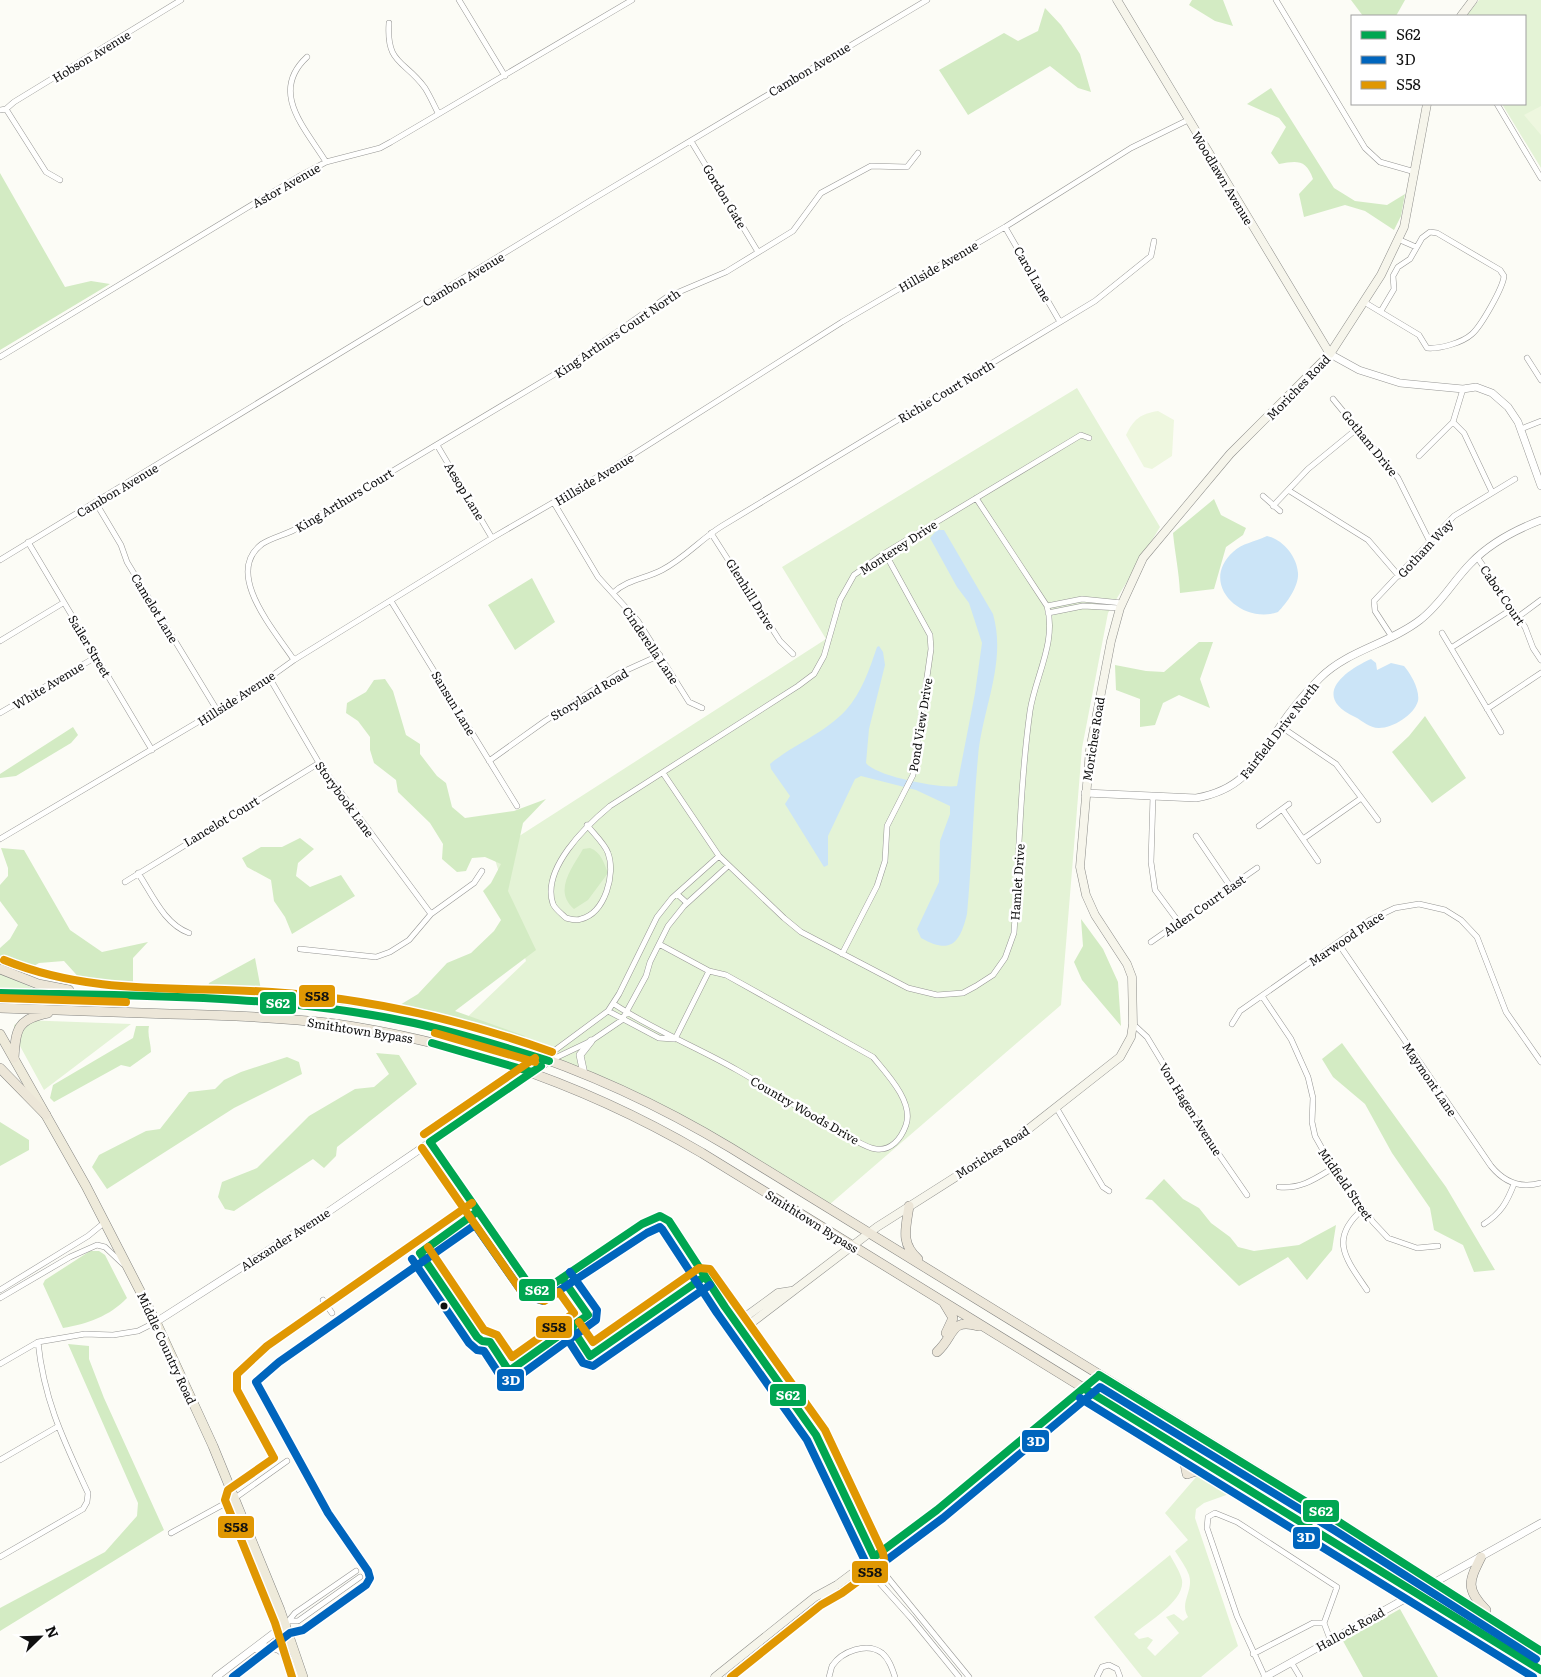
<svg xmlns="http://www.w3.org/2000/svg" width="1541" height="1677" font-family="Literata,serif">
<rect width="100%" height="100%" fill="#fcfcf6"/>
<path fill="#e4f3d6" d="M1479,0h62v168l-39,-64h23v-88h-59z
M1077,388l83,139 -52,86 -26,135 -21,257 -232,200 -205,-116 -168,-61 70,-67 -33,-108 333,-214 -44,-72z
M0,973l42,19 -42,-1z
M22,1020l109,4 -87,66 -30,-55v-10z
M1197,1476l32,18 -25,9 -8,6 -1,9 43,128 -37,31h-59l-48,-60 76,-62c4,8 10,16 12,25 3,21 -33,41 -48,54l5,5 9,-2 5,3 -6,8 8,8 24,-23 -13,-16 8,-3 9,7 5,-4c-9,-15 6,-26 1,-42 -3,-8 -9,-16 -14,-24l13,-11 -23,-27z"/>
<path fill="#d3ebc3" d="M1192,0h31l10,26 -18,-5 -26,-16z
M1351,0h54l-9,16h-33z
M1045,8l16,17 19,29 11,38 -13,-4 -28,-22 -82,49 -29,-45 65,-37 14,8 20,-10z
M1271,88l63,100 21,13 32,4 18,-11 -4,22 -7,14 -29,-19 -20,-6 -41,12 -5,-23 14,-15c-7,-20 -16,-18 -34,-15l-8,-11 15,-26 -7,-9 -32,-14z
M0,173l65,114 26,-6 19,3 -110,66z
M1214,499l7,16 25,13 -3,7 -17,12 -12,42 -34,4c-1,-22 -5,-39 -7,-60z
M532,578l23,44 -40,28 -27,-45z
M1199,642h14l-13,37 10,29 -31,-13 -16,8 -8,22 -15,2v-28l-24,-9 -1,-25 31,6 18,1z
M385,679l8,12 13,44 14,9v10l17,22 9,7 6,24 13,11 49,-7 32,-12 -23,24 -15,68 28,59 -81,61 70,25 -7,6 -76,-21 -52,-10 28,-17 29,-31 24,-10 23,-22 7,-11 -18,-29 8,-8 10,-19 -16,-7 -13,1 -6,13 -9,1 -15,-13 1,-15 -13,-21 -32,-31 -2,-12 -22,-17 -4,-13v-13l-12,-16 -12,-8 1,-10 19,-11 8,-12z
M1425,716l41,62 -34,25 -40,-51 17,-16z
M73,727l5,8 -7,8 -55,33 -16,2v-4z
M300,838l14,11 -16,14 -2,13 14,11 31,-12 14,21 -63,38 -7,-17 -11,-16 -3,-21 -24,-13 -5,-9 19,-11h21z
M1,848l23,2 46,80 32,22 46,-10 -15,16v26l-7,4 -43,-6 -19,-21 -25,2 -17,10 -22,-14v-11l10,-9 8,-14 -18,-24v-16l8,-9v-8z
M590,848c11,4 14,15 18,25l-20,27 -14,9c-21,-18 -2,-41 9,-60z
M1081,919l22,30 15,33 3,44 -39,-46 -8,-18 9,-16z
M255,958l7,37 -56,-1 3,-11z
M136,1026h13c-2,9 2,17 2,26l-21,15 -9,-2 -67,37 -4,-4 3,-13 80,-47z
M1342,1043l104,144 49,83 -21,2 -11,-27 -29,-15 -4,-22 -38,-55 -27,-49 -32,-27 -11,-18z
M376,1053l23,2 18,29 -80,63 -1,9 -12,12 -11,-9 -79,52 -9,-2 -7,-12 4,-15 35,-14 52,-52 46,-27 19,-2 15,-13z
M287,1057l12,5 3,12 -68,34 -127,81 -15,-22 7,-12 47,-24 14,-2 29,-37 26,-3 9,-9 17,-8z
M0,1122l29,18v10l-29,16z
M1164,1179l19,20 16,9 12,15 19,14 8,10 16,4 45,-6 37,-20 -4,25 -25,30 -19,-23 -49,29 -87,-86 -7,-1z
M90,1251h9l6,4 22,43c-17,18 -40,26 -64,30l-20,-44 2,-4z
M68,1344l21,2v13l15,39 60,132 -164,101v-23l105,-56 32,-36 1,-13z
M1400,1609l38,68h-75l-20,-36z"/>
<path fill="#eef7df" d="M1541,106v29l-17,-20z
M1158,411l16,9 -2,36 -20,13 -8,-2 -18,-32c8,-16 14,-21 32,-24z"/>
<path fill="#cbe4f7" d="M937,530h7l49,84c14,49 -11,95 -15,143 -5,53 -6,105 -11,157 -7,29 -16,41 -46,24l-4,-9 22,-47 1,-41 10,-27v-8l-34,-16 -55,-14 -6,3 -27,57v29l-4,2 -39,-63 5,-8 -19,-27 -1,-5c24,-20 55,-31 76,-54 15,-16 24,-42 31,-63l2,-1 4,6 2,13 -16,64 -3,34c9,13 75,26 91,23l18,-93 7,-50 -13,-40 -12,-16 -27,-49z
M1267,536c15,3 30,20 31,37 1,13 -11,30 -20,39 -36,13 -80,-28 -45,-60 9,-9 22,-10 34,-16z
M1371,659l5,4 1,7 14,-7 13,3c7,8 16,24 14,35 -4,14 -25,27 -39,27 -10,0 -16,-7 -24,-11 -43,-20 -13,-45 16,-58z"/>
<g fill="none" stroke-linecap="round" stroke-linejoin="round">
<g stroke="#969694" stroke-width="6">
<path id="minor" d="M459,0l46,76
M1276,0l89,148 15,14 35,10
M389,23c-3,42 16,37 36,65 5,8 9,17 13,25
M307,57c-38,35 -2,71 19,105
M1497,104l44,74
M6,109l40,63 14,8
M0,110l6,-1 8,-7 167,-102
M691,141l67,111
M1005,227l55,95
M1400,240l16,7
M1364,302l55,33 8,13c13,1 35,-5 45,-14 9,-8 31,-46 32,-58l-4,-6 -63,-37 -7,-1 -8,6 -12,21 -12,8 -5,9 1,13 -13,22
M0,357l298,-180 28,-15 54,-14 11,-6 241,-142
M1527,358l14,22
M1333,399l65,79 32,64
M1453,422l11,11 28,59
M1521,429l20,-8
M437,445l55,93
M1419,456l34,-34 10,-33
M1288,490l80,50 31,36
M1263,496l17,15
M96,503l25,42 6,17 90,148
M554,503l44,74 40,44 51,81 13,6
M1273,506l35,-37 50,-41
M711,533l69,108 13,13
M28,542l124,208
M1477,557l48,70 8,21 8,12
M0,560l593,-361 334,-199
M613,593c15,-14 32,-14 49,-23 23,-12 39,-31 60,-44l373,-225 56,-45 3,-15
M391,601l126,205
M1047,606l35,-7 40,4
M1048,613l35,-7 37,2
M1518,617l23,-17
M1442,633l59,99
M1392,637l-17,-26 -1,-10 80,-85 61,-37
M0,641l63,-38
M1451,648l61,-39
M294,660c-19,-29 -71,-87 -32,-116 9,-6 22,-9 32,-14l276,-165 97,-68 59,-25 67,-41 28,-38 50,-27 36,1 11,-14
M269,677l50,86 112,151
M1487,709l54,-36
M0,713l96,-56
M1280,726l56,38 42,56
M489,761l56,-40 73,-47 42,-19
M663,773l56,83 65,62 17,14 107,56 29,7 26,-2 13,-7 17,-11 12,-17 9,-25c5,-74 6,-149 16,-222 5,-34 27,-69 17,-105l-71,-108
M1153,796l-2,66 4,28 23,31
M1282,809l36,52
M587,825c6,8 18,19 21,28 8,21 -3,60 -27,66 -4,2 -11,0 -15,-1 -4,-4 -11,-9 -13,-14 -12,-35 33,-78 57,-98l188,-120 16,-12 10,-18 16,-56 14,-25 31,-22 196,-118 8,3
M1259,826l30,-22
M1196,836l34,50
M0,839l252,-149 42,-30 198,-122 107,-62 243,-154 163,-95 126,-79 57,-28
M1303,839l57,-40
M138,873c14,21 26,51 51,60
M125,882l194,-119
M677,894l10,9
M1151,942l106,-74
M1338,943l153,223c13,16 29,23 50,17
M659,944l50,27
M300,949l76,8 14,-5 19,-12 22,-26 43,-31 8,-12
M842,954l35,-68 8,-25 2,-35 26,-51 18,-126 -1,-14 -45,-82
M1262,996l29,43 17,38 5,21 -1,24 3,14 18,32 40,54 15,16 29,10 21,-2
M614,1004c39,26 83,43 123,66 37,21 71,45 108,65 9,4 21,13 31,14 15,2 25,-10 30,-24 8,-23 -19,-51 -33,-68l-147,-82 -17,-4 -34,68
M608,1011l51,27 15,1
M1133,1024l14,13 64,106 36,52
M1232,1024l8,-13 130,-91 25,-12 24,-4 26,6 16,10 16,17 29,75 35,50
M551,1060l40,-19 31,-21 24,-44 4,-14 18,-36 16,-20 44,-40
M549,1061l5,-10 54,-40 11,-17 38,-77 15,-19 47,-42
M1056,1107l47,80 6,4
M430,1142l102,147 11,2 99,-67 18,-8 9,5 56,86 91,128 58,122 10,16 85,104
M1279,1187c22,2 36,-8 54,-19
M1363,1209c-35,30 -17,50 4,81
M1484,1224c17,-11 23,-22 30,-40
M0,1290l88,-54 17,-14
M0,1298l70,-41 27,-12 8,2 18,17
M323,1300l9,13
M0,1364l38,-22 47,-8 28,1 25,-4 18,-9
M0,1460l57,-33
M171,1533l64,-35 52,-37
M0,1557l83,-48 4,-7 1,-9c-24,-52 -44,-92 -50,-151
M874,1560l3,20 34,38 48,59
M290,1621h8l62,-44
M286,1624l9,-11 61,-42
M1253,1654l60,-31h11
M1291,1662l9,15
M829,1677c1,-3 2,-8 3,-11 10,-15 35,-24 50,-13 7,6 10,15 13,24
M1097,1677l5,-10 7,-2 8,4 3,8
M1265,1677l-28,-61 -30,-88 1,-11 7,-4 22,9 100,65 -13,36 6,16"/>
</g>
<g stroke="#969694" stroke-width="8">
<path id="tertiary" d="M1330,354l29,16 41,13 63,6 13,-2 16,6 16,14 10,15 23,64
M1085,793l111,5c46,-8 59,-33 83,-70 11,-17 26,-35 41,-50 28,-28 69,-34 100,-58 21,-16 33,-39 51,-57 19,-20 44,-33 70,-43
M584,1074l-4,-19 11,-14
M156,1322l169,-108 224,-153
M257,1649c22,-9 33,10 43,26
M216,1677l70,-53
M1265,1677l276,-154"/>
</g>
<g stroke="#8d8d8a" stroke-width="9">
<path id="secondary" d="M1117,0l213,354
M1461,16l12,-16
M737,1323l41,-30 13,-2
M742,1330l135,-103 140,-89 103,-81 11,-20 2,-13 -1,-47 -5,-13 -32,-49 -9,-20 -6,-28 10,-117 21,-109 9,-33 23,-50 87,-104 100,-100 51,-79 23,-48 23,-123
M715,1677l100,-80 22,-12 100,-75 162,-135
M730,1677l91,-72 13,-17"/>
</g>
<g stroke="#848481" stroke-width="10">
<path id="primary" d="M0,1034l86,152 70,136 57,124 67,164 23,67"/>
</g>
<g stroke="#848481" stroke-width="10">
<path id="trunk" d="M0,969l38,15 31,6
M0,993c111,3 224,1 335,15 141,18 275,67 396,140l608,374 202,129
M0,1008c57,2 113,4 170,6 56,1 111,3 166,10 130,19 253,63 366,129l839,517
M14,1058c2,-29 3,-39 34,-45
M0,1068l46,47
M909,1206c-3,22 -9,37 9,53
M944,1303l9,15 -7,15
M937,1352c18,-16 12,-34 41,-26
M1174,1448l10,11 3,15 15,-5 12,4
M1481,1557c-12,24 -16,32 5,53"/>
</g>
<use href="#minor" stroke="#fffffe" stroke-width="5"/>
<use href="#tertiary" stroke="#fffffe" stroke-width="7"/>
<use href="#secondary" stroke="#f6f5eb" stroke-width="8"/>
<use href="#primary" stroke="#eeeada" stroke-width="9"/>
<use href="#trunk" stroke="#ece6d8" stroke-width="9"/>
<g stroke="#fff" stroke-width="11">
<path id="bus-1" d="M0,993c138,3 279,1 414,30 46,10 90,24 135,38
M432,1043l100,29
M430,1142l102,147 11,2 99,-67 18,-8 9,5 56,86 91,128 58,122
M430,1142l111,-76
M420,1253l57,84 5,4 8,1 19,29 79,-56
M420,1253l58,-42
M562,1278l26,37
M571,1327l19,29 114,-79
M1099,1375l240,147 202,129
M1085,1389l456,281
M874,1557l63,-47 160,-133"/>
</g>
<g stroke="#fff" stroke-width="11">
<path id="bus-2" d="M412,1259l57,84 8,7 7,1 17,26 7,4 7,-2 81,-59 1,-10 -27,-38
M563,1332l20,31 10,3 117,-81
M1080,1398l453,279
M880,1565l63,-47 157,-131 234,143 202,129
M233,1677l57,-44 13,-3 63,-45 4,-7 -2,-7 -40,-58 -72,-131 23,-20 196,-137 49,70 19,6 104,-68 13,-6 2,2 55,84 90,127 58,121"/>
</g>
<g stroke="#fff" stroke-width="11">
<path id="bus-3" d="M4,960c89,36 175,26 268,32 96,6 190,28 280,60
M0,998l126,4
M435,1033l100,29
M424,1134l111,-76
M422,1148l102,147 20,6 15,-9 15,21 -62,44 -15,-22 -13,-5 -56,-83
M579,1322l14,20 106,-74 11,1 115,161 58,123 1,6 -4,6 -38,28 -21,12 -90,72
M292,1677l-17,-54 -50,-123 3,-10 46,-32 -37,-68v-16l30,-28 205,-143"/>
</g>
<use href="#bus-1" stroke="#00a651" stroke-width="8"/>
<use href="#bus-2" stroke="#0065bd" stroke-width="8"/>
<use href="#bus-3" stroke="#e09702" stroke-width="8"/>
</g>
<circle fill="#101010" stroke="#fff" stroke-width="2" cx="444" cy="1306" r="4.5"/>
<g text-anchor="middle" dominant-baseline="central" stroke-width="5" stroke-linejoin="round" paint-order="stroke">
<g font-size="12" fill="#101010" stroke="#fff">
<text transform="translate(91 56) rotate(-31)">Hobson Avenue</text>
<text transform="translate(809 69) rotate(-31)">Cambon Avenue</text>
<text transform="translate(1223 178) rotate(59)">Woodlawn Avenue</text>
<text transform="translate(286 185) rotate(-30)">Astor Avenue</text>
<text transform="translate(725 196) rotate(59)">Gordon Gate</text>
<text transform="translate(938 266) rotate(-30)">Hillside Avenue</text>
<text transform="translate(1033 274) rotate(60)">Carol Lane</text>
<text transform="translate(463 279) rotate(-31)">Cambon Avenue</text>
<text transform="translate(617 333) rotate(-34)">King Arthurs Court North</text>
<text transform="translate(1298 387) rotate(-46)">Moriches Road</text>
<text transform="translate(946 391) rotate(-31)">Richie Court North</text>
<text transform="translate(1370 443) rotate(51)">Gotham Drive</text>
<text transform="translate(594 479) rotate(-31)">Hillside Avenue</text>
<text transform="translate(117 490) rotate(-31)">Cambon Avenue</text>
<text transform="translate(465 491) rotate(59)">Aesop Lane</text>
<text transform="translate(344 500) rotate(-31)">King Arthurs Court</text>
<text transform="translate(898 547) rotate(-33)">Monterey Drive</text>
<text transform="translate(1425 548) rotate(-47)">Gotham Way</text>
<text transform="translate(751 594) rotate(58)">Glenhill Drive</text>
<text transform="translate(1503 595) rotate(56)">Cabot Court</text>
<text transform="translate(155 608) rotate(59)">Camelot Lane</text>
<text transform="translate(651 645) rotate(56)">Cinderella Lane</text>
<text transform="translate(90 646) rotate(59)">Sailer Street</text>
<text transform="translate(48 685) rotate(-31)">White Avenue</text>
<text transform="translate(589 694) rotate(-31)">Storyland Road</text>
<text transform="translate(236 698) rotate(-33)">Hillside Avenue</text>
<text transform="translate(454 703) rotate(59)">Sansun Lane</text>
<text transform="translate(920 725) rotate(-81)">Pond View Drive</text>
<text transform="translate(1279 730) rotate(-52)">Fairfield Drive North</text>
<text transform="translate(1093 739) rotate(-81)">Moriches Road</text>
<text transform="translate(345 799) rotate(54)">Storybook Lane</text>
<text transform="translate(221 821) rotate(-31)">Lancelot Court</text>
<text transform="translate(1017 882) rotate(-86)">Hamlet Drive</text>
<text transform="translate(1204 905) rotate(-35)">Alden Court East</text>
<text transform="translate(1346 938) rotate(-34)">Marwood Place</text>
<text transform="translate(360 1030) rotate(9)">Smithtown Bypass</text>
<text transform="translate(1430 1079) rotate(56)">Maymont Lane</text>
<text transform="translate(1191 1109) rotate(58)">Von Hagen Avenue</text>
<text transform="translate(805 1110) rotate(30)">Country Woods Drive</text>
<text transform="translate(992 1152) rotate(-33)">Moriches Road</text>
<text transform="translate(1346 1184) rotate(55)">Midfield Street</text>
<text transform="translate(812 1221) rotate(32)">Smithtown Bypass</text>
<text transform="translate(285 1239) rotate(-33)">Alexander Avenue</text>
<text transform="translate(167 1348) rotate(65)">Middle Country Road</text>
<text transform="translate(1350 1629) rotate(-29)">Hallock Road</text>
</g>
</g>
<g stroke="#fff" stroke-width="2">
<rect x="298" y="984" width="38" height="24" rx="5" fill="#e09702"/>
<rect x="259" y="991" width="38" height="24" rx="5" fill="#00a651"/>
<rect x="518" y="1278" width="38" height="24" rx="5" fill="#00a651"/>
<rect x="535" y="1315" width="38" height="24" rx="5" fill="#e09702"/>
<rect x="496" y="1368" width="29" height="24" rx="5" fill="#0065bd"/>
<rect x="769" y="1383" width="38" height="24" rx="5" fill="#00a651"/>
<rect x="1021" y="1429" width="29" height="24" rx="5" fill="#0065bd"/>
<rect x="1302" y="1499" width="38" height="24" rx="5" fill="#00a651"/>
<rect x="217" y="1515" width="38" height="24" rx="5" fill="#e09702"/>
<rect x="1292" y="1526" width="29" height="24" rx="5" fill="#0065bd"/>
<rect x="851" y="1560" width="38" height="24" rx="5" fill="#e09702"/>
</g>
<g font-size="14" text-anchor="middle" font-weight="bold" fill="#fff">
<text x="278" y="1008">S62</text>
<text x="537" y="1295">S62</text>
<text x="511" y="1385">3D</text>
<text x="788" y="1400">S62</text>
<text x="1036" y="1446">3D</text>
<text x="1321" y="1516">S62</text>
<text x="1306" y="1542">3D</text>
</g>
<g font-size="14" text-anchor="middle" font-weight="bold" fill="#111">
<text x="317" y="1001">S58</text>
<text x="554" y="1332">S58</text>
<text x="236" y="1532">S58</text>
<text x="870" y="1577">S58</text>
</g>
<rect x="1351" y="15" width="175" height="90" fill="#ffffff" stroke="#9f9f9f"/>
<rect x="1361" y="31" width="25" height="8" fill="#00a651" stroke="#9f9f9f"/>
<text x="1396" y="40" font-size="15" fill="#101010">S62</text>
<rect x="1361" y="56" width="25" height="8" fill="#0065bd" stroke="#9f9f9f"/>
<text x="1396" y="65" font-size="15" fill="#101010">3D</text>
<rect x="1361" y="81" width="25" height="8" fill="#e09702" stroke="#9f9f9f"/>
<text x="1396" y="90" font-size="15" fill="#101010">S58</text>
<g transform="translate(40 1637) rotate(67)" stroke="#ffffff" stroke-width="4" paint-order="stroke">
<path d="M0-4L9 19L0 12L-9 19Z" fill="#101010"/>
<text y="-8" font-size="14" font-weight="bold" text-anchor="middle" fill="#101010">N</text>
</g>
</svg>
